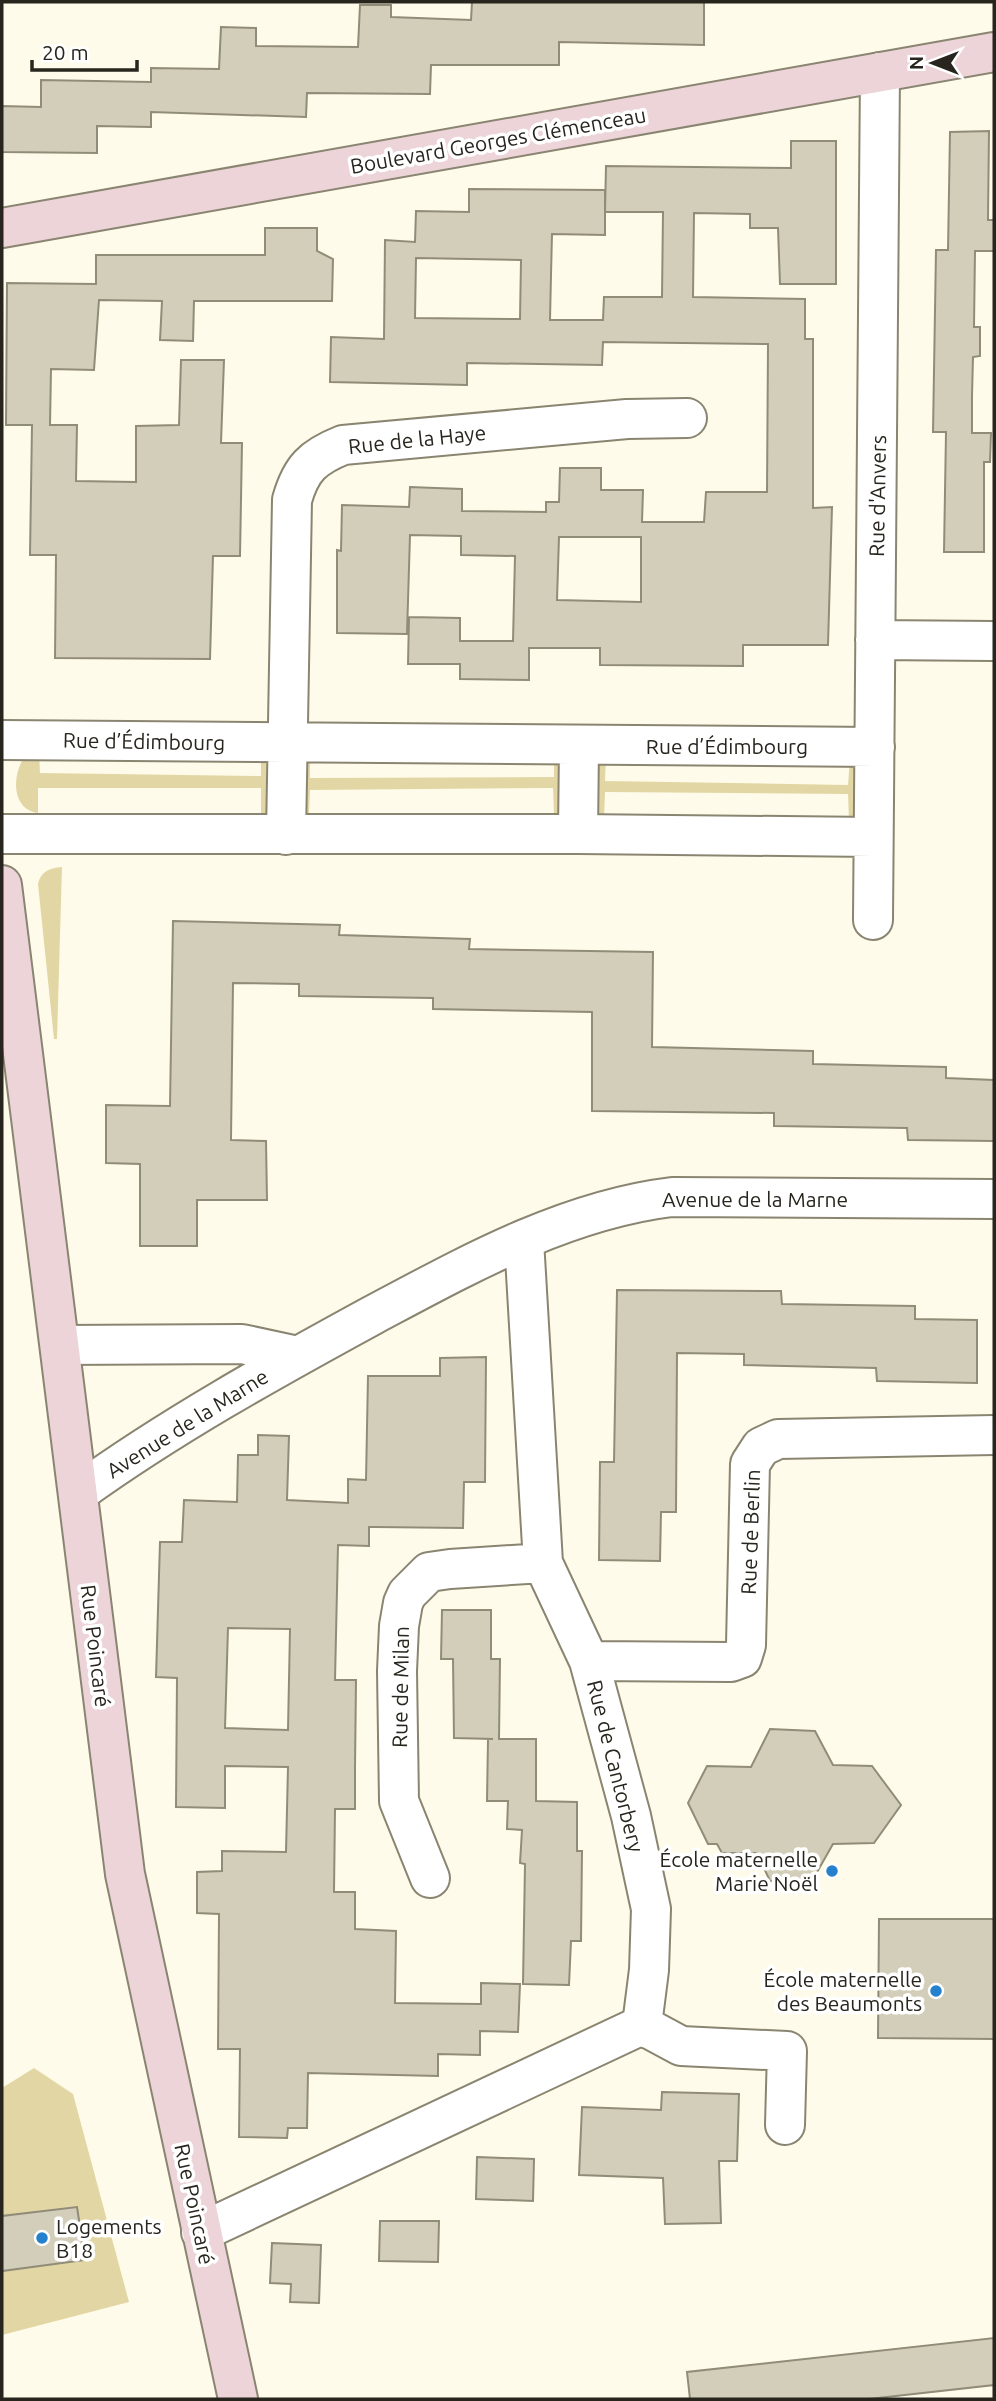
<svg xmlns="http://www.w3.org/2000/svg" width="996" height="2401" font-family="Ubuntu,sans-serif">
<rect width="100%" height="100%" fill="#fffbea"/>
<path fill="#e2d7a4" d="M39,752l1,21 221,3v-22h7l4,59 -11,4v-29h-223v25c-28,-4 -26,-41 -12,-58z
M310,758v20l244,-1v-19h8v56h-8l-1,-26 -243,2 -1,25h-7l-2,-54z
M850,758h7l4,59 -12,4 -1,-27 -243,-2 -1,26 -9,-2 1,-53 10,-4 -1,22 243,4z
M62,867l-5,172h-3l-16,-155c3,-13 12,-16 24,-17z
M34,2068l39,26 56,208 -127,33v-247z"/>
<path fill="#d3ceb9" stroke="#908c78" stroke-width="2" fill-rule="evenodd" d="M472,2h232v43l-145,-3v23h-128l-1,29 -123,-1 -1,24 -155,-5v15l-54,-1v27l-95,-1v-46l39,1v-27l110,2v-14l68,1 2,-42 35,1v18l102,1 2,-42h31v12l80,3z
M989,131l-1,89h6v31h-19l-1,76h6v29l-7,1 -1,39v37h19l-1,29h-6v90h-40l2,-120h-13l3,-182h12l2,-118z
M791,141h45v143h-56l-2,-56h-28v-14l-56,-1 -1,84 112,2v40h8v169l19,-1 -4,138h-85v21l-143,-1v-17h-71v32l-69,-1v-15h-52l1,-47 51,1v23h53l2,-85 -54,-1v-19l-51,-1 -3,99 -70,-1v-83l4,1 1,-46 67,2 1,-20 52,2v22l84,1v-10h13l1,-34h41v22h42l-1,32h62l2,-30h61l1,-148 -165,-2 -1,23 -135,-2v22l-137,-3 1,-45 53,2 1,-99 30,2 1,-31 53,1v-23l136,1v45l-53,-1 -1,41 -1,45h53l1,-23h58l1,-85h-58l1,-46 185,2zM416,258l105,2 -1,59 -105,-1zM559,537h82v65l-84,-2z
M265,228h52v23l16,8 -1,42h-138l-1,40 -33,-1 2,-39 -63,-1 -5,70 -43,-1 -1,56h27l-1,56 60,1v-56l43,-1 2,-65h43l-3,83h21l-2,113h-27l-3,103 -155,-1 1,-103h-26l2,-130h-26l1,-142 89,1v-29h169z
M173,921l167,4 -1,10 131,4 -1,10 184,3 -1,95 161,4v13l133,3v11l48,2v61l-86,-1 -1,-12 -133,-2v-13l-182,-2v-99l-159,-3v-11l-134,-2v-12l-66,-1 -2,157 35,1 1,59h-70v46h-57v-82l-34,-1v-58l64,1z
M617,1290l164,1 1,13 133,2v13l62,1v63l-100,-2 -1,-13 -132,-3v-11l-67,-1 -1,159h-15l-1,49 -61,-1 1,-98h14z
M486,1357l-1,125h-21l-1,46 -89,-1h-5v19l-31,-1 -3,135h21l-1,88v41h-20l-1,83h21v37l41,2 -1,72 86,1v-21l39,1 -2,48 -38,-1v24l-42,-1v22l-130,-3 -1,55h-19l-1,10 -48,-1 1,-88h-22l1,-135 -22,-1v-41l25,-1v-20l64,1 2,-85 -63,-1v42l-49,-1 1,-129 -21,-1 4,-135h22l2,-42 53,2 1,-47h20v-20l31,1 -2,64 61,3v-24l18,1 2,-104h72v-18zM228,1628l62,1 -2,101 -63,-2z
M442,1610h49v49h9l-1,80h37v62l41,1v49h5l-1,90h-10l-2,44 -46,-1 2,-120 -5,-1 2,-33 -15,-1 1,-28h-21l1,-62h5l-39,-1 -1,-79h-12z
M770,1729l45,2 18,34 39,1 29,39 -27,38 -41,1 -21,37h-42l-13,-28h-35l-5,-9h-9l-20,-41 19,-37 44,1z
M879,1919h115v120l-116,-1z
M662,2092l77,2 -2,67h-18l2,62 -56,1 -2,-46 -84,-3 3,-68 79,3z
M477,2157l57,2 -1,42 -57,-2z
M77,2207l8,53 -83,11v-55z
M380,2221h59l-1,41 -59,-1z
M272,2243l49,2 -2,58 -29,-1 1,-18 -21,-1z
M994,2338v47l-125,14h-179l-3,-27z"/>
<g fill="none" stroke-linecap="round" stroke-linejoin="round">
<g stroke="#8a8571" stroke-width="42">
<path id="street" d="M875,640l119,1
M2,740l873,7
M2,834h576l295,3
M578,834l1,-89
M286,835l6,-335c9,-32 21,-43 51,-55l284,-26 60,-1
M873,920l7,-848
M60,1345l182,-1 56,12
M78,1493c93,-67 194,-123 295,-178 94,-50 192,-105 299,-118l322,2
M589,1661l142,1 11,-4 4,-13 4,-181 11,-17 17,-8 216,-4
M430,1878l-31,-77 -2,-130 2,-45 4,-23 4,-9 22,-22 21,-3 93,-6
M648,2029l-6,-4 39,21 106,5 -2,74
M201,2232l441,-207 7,-55 2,-61 -20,-93 -42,-155 -46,-98 -19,-323"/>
</g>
<g stroke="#8a8571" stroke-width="42">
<path id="secondary" d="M2,228l992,-176
M2,885l123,989 113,525"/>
</g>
<use href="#street" stroke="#fff" stroke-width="38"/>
<use href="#secondary" stroke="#ecd4d9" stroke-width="38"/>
</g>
<g fill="#2581ce" stroke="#fff" stroke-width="2.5">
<circle cx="832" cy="1871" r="7"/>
<circle cx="936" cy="1991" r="7"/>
<circle cx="42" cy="2238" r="7"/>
</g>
<g text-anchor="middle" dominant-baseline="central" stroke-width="7" stroke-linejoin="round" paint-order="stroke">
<g font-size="21" fill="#27251d" stroke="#fff">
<text transform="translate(498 140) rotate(-10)">Boulevard Georges Clémenceau</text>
<text transform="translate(417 439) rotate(-6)">Rue de la Haye</text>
<text transform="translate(877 496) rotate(-89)">Rue d'Anvers</text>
<text transform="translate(144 741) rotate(1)">Rue d’Édimbourg</text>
<text x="727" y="746">Rue d’Édimbourg</text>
<text x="755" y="1199">Avenue de la Marne</text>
<text transform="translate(187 1423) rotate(-32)">Avenue de la Marne</text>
<text transform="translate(750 1532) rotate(-88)">Rue de Berlin</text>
<text transform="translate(96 1646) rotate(83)">Rue Poincaré</text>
<text transform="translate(400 1687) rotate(-89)">Rue de Milan</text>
<text transform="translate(616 1766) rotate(76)">Rue de Cantorbery</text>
<text transform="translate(195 2204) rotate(78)">Rue Poincaré</text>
</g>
<g font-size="21" fill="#27251d" stroke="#fff" text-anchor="end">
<text x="818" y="1859">École maternelle<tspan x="818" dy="24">Marie Noël</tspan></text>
<text x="922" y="1979">École maternelle<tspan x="922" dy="24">des Beaumonts</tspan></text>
<text x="56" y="2226" text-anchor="start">Logements<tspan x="56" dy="24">B18</tspan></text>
</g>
</g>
<rect width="996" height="2401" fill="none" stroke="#27251d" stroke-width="7"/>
<g transform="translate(933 63) rotate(270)" stroke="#ffffff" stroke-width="5" paint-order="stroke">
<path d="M0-5L12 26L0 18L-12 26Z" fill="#27251d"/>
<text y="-10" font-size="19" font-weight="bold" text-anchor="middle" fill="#27251d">N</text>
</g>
<path d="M32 60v10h105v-10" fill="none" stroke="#27251d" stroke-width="3.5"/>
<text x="42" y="60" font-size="21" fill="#27251d" stroke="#ffffff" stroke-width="5" paint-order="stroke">20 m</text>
</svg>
